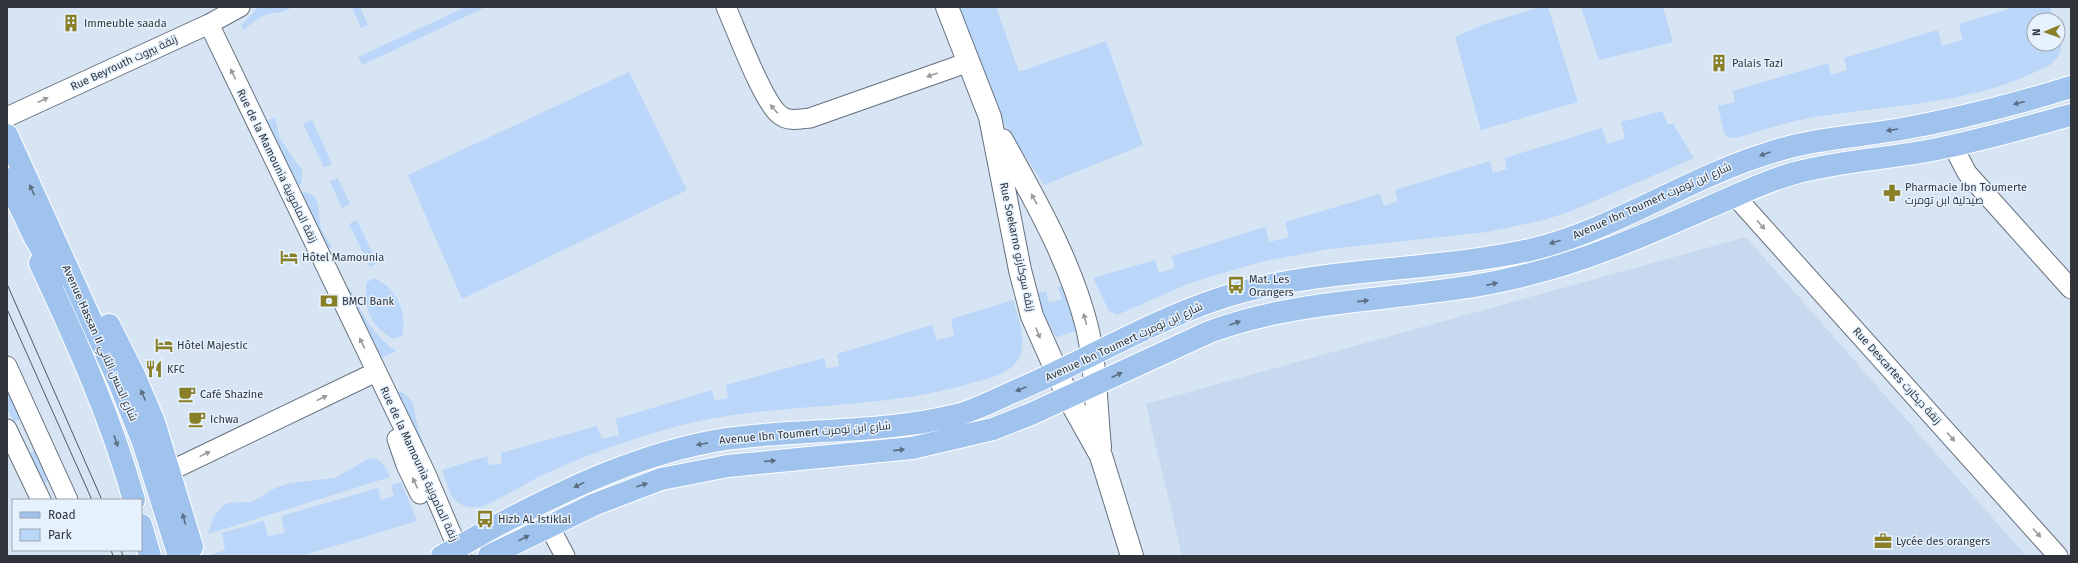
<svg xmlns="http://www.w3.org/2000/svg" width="2078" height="563" font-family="'Fira Sans',Cairo,sans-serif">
<rect width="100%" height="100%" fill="#d6e4f4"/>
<path fill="#c6d9ee" d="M1746,237l280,319h-844l-36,-152z"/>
<path fill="#bad6f8" d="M258,7h34c-8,6 -15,5 -24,7 -9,3 -17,9 -24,16l-3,-4z
M352,7h8l8,18 -7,3z
M466,7h20l-124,58 -4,-8z
M953,7h43l23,65 87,-31 37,104 -99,40 -49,-75z
M1540,7h8l30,95 -97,28 -26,-93 27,-12z
M1581,7h82l10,35 -74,18z
M2015,7h35l4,13h-20v24h24v-15c4,11 6,22 -3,31 -5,6 -13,9 -20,12 -70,34 -156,33 -231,47 -23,5 -45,12 -68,19l-9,-1 -3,-5 -6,-26 17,-4 -2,-11 95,-28 3,12 16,-5 -3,-12 94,-28 4,16 21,-6 -4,-16z
M629,72l58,118 -225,109 -54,-124z
M1662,111l6,13h5l21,34 -123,53 -27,9 -57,12 -158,17 -69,13 -70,21 -73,32 -8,-4 -16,-33 62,-18 4,13 16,-5 -3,-12 93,-29 4,15 20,-5 -4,-15 95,-28 4,12 14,-5 -3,-11 95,-29 3,12 14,-4 -2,-11 97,-30 5,16 18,-6 -4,-16z
M275,117l5,22 22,31v13l-4,3 -31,-65z
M312,120l20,44 -8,3 -21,-43z
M338,178l12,26 -8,4 -12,-27z
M305,192c18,5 12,21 16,35 2,7 7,14 11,20l-4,2 -27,-56z
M357,220l20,43 -7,4 -21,-43z
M375,278c22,12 32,32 27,58l-9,3c-22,-13 -31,-32 -26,-57z
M1067,285l9,46 -20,6 -12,-21 -8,-22 10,-3 3,12 13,-4 -4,-12z
M350,289c12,25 23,46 46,62l-17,8 -32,-68z
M1013,300c7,24 20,55 -7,71 -13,8 -30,10 -45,15 -92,25 -190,16 -283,40 -45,12 -90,28 -133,48 -21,10 -42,24 -64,33 -29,3 -31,-15 -39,-37l45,-14 2,9 13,-1 -1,-11 96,-27 5,13 17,-4 -3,-16 96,-29 2,11 14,-3 -2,-13 98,-27 2,11 13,-3 -2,-12 95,-29 4,15 18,-4 -3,-17z
M7,391l14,28 -7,3 -7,-14z
M401,391l11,10 7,30 16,41 -38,-79z
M34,451l14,30 -6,3 -14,-30z
M370,458c13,1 15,9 20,19l-182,57 6,-18 8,-9 6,-4 24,-1 23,-14 16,-5 44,-5z
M401,482l16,39 -116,35h-94l18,-6 -3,-17 42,-12 4,15 17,-3 -4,-17 97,-28 3,12 13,-4 -3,-11z"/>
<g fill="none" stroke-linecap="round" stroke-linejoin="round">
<g stroke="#64707e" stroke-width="21">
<path id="minor" d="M726,7c10,22 37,96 54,108 9,7 19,4 30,3l159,-56
M209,24l217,450 35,82
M7,117l202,-93 31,-17
M1953,146l14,27 104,116
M1735,196l323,360
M7,366l61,134
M7,429l34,71
M397,439l9,26 14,29
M170,471l206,-99
M549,526l16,30"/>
</g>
<g stroke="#64707e" stroke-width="24">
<path id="tertiary" d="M947,7l43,110 30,153 12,46 36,81 33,59 31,100
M1002,140c33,60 68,120 85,187 9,39 9,81 13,120"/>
</g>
<g stroke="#fff" stroke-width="24">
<path id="primary" d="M7,135l112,247 24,60 36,114
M7,179l27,57 23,40
M40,263c36,77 71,155 94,237
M109,325l25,50 20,47 38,125
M141,525l9,31
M442,556c18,-9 35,-20 52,-29 74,-39 149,-75 232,-88 77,-11 156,-5 231,-24 19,-5 38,-15 56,-23 76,-32 148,-78 228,-100 95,-25 194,-21 289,-42 84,-20 157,-72 239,-97 41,-14 84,-16 127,-23 59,-10 117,-25 175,-43
M489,556l104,-51 68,-26 67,-13 184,-18 81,-19 38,-15 178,-82c99,-37 207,-30 309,-55 66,-15 127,-42 189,-69 29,-12 58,-27 88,-35 43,-12 88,-14 132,-22 49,-9 96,-23 144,-36"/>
</g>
<use href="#minor" stroke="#fff" stroke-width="19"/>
<use href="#tertiary" stroke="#fff" stroke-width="22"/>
<use href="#primary" stroke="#9fc3ed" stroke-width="22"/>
<path stroke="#505860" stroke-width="1" d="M7,284l95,216
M7,309l85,191
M111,550l2,6
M121,550l2,6"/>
</g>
<defs><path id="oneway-solid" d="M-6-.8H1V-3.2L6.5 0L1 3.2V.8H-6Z"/></defs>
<g fill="#979a9d">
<use href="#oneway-solid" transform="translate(233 74) rotate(-116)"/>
<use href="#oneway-solid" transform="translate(932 75) rotate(160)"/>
<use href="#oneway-solid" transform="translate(43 100) rotate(-25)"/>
<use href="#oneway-solid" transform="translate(774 109) rotate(-131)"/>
<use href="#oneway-solid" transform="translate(1034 199) rotate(-119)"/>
<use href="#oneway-solid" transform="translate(1761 225) rotate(48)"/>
<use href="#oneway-solid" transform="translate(1085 319) rotate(-105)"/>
<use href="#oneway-solid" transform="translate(1038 333) rotate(68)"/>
<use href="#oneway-solid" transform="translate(362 343) rotate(-116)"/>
<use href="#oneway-solid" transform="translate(322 398) rotate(-26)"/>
<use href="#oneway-solid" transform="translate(1951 437) rotate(48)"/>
<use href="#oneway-solid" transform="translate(205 454) rotate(-26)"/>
<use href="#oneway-solid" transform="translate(415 483) rotate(-115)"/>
<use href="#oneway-solid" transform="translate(2037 533) rotate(48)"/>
</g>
<g fill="#5c6e82">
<use href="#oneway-solid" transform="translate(2019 103) rotate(166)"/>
<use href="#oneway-solid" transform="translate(1892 130) rotate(171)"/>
<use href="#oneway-solid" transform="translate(1765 154) rotate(161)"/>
<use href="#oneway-solid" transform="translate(32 190) rotate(-115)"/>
<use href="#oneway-solid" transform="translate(1555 242) rotate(163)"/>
<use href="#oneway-solid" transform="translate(1492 284) rotate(-13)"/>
<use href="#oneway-solid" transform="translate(1363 301) rotate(-6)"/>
<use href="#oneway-solid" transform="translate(1235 323) rotate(-19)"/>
<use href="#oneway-solid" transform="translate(1117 375) rotate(-25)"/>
<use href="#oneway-solid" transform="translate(1021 389) rotate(157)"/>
<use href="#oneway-solid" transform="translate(143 395) rotate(-113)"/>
<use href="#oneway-solid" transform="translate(116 441) rotate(71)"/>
<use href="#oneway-solid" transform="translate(702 444) rotate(169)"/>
<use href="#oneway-solid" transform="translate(899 450) rotate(-6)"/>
<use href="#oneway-solid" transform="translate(770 461) rotate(-5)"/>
<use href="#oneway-solid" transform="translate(579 485) rotate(154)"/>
<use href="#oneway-solid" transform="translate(642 485) rotate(-18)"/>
<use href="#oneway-solid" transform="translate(184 519) rotate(-106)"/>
<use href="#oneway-solid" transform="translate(524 538) rotate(-27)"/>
</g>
<defs>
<g id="building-bare" transform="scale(1.38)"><path d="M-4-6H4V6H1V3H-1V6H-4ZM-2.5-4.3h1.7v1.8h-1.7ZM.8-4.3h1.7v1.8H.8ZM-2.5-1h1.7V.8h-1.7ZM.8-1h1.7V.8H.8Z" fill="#897f26" stroke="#e6f1fe" stroke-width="2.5" paint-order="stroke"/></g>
<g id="pharmacy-bare" transform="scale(1.38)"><path d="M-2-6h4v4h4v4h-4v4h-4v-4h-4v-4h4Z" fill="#897f26" stroke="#e6f1fe" stroke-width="2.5" paint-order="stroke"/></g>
<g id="hotel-bare" transform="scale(1.38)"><path d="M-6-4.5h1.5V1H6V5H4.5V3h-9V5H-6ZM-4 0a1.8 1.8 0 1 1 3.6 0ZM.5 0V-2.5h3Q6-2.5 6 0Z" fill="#897f26" stroke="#e6f1fe" stroke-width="2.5" paint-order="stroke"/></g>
<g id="bus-bare" transform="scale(1.38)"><path d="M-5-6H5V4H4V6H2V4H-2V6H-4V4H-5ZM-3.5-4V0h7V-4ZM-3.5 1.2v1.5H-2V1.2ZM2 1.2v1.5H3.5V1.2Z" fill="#897f26" stroke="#e6f1fe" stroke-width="2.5" paint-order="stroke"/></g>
<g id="bank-bare" transform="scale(1.38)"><path d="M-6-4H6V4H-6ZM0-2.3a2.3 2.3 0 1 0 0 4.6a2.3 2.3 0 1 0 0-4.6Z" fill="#897f26" stroke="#e6f1fe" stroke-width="2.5" paint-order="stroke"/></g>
<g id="restaurant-bare" transform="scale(1.38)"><path d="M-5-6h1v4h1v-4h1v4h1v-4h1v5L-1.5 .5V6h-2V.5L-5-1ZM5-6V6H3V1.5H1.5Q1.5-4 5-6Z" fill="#897f26" stroke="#e6f1fe" stroke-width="2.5" paint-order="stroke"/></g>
<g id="cafe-bare" transform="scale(1.38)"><path d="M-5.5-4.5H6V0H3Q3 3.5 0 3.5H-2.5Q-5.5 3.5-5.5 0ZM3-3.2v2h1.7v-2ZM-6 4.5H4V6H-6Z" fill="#897f26" stroke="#e6f1fe" stroke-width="2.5" paint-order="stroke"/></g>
<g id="office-bare" transform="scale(1.38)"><path d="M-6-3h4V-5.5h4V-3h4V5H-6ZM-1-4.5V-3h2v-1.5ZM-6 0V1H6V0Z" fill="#897f26" stroke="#e6f1fe" stroke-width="2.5" paint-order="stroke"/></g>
</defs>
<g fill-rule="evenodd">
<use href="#building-bare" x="71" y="23"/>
<use href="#building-bare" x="1719" y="63"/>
<use href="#pharmacy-bare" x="1892" y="193"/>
<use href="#hotel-bare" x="289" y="257"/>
<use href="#bus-bare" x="1236" y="285"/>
<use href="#bank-bare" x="329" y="301"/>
<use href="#hotel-bare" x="164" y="345"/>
<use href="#restaurant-bare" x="154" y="369"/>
<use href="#cafe-bare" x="187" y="394"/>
<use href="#cafe-bare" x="197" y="419"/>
<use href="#bus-bare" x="485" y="519"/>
<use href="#office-bare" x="1883" y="541"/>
</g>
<g text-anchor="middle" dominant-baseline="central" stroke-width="3" stroke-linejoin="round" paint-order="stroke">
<g font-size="11" fill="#2f353b" stroke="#e6f1fe" text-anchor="start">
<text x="84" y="23">Immeuble saada</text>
<text x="1732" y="63">Palais Tazi</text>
<text x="1905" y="187">Pharmacie Ibn Toumerte<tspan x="1905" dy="13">صيدلية ابن تومرت</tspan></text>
<text x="302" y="257">Hôtel Mamounia</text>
<text x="1249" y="279">Mat. Les<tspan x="1249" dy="13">Orangers</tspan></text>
<text x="342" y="301">BMCI Bank</text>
<text x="177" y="345">Hôtel Majestic</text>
<text x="167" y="369">KFC</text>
<text x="200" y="394">Café Shazine</text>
<text x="210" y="419">Ichwa</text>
<text x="498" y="519">Hizb AL Istiklal</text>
<text x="1896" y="541">Lycée des orangers</text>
</g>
<g font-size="11" fill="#2f353b" stroke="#e6f1fe">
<text transform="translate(124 63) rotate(-25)">Rue Beyrouth زنقة بيروت</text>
<text transform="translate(277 166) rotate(64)">Rue de la Mamounia زنقة المامونية</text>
<text transform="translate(1652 201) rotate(-24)">Avenue Ibn Toumert شارع ابن تومرت</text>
<text transform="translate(1017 247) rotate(78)">Rue Soekarno زنقة سوكارنو</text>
<text transform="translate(1124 342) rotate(-25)">Avenue Ibn Toumert شارع ابن تومرت</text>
<text transform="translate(100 343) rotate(66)">Avenue Hassan II شارع الحسن الثاني</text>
<text transform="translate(1897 376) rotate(48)">Rue Descartes زنقة ديكارت</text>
<text transform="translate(805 433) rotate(-5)">Avenue Ibn Toumert شارع ابن تومرت</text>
<text transform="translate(419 464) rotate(65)">Rue de la Mamounia زنقة المامونية</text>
</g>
</g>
<rect width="2078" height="563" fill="none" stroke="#2f353b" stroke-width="16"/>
<rect x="12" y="499" width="130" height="52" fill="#e6f1fe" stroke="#9da6b0"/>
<rect x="20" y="512" width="20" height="6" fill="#9fc3ed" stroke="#9da6b0"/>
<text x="48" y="519" font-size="12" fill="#2f353b">Road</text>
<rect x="20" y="529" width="20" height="12" fill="#bad6f8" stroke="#9da6b0"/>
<text x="48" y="539" font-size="12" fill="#2f353b">Park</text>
<g transform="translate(2046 32) rotate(268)"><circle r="19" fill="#e6f1fe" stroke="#9da6b0"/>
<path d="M0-3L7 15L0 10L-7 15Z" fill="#897f26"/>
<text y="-6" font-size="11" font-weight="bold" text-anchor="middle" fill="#2f353b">N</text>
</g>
</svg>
